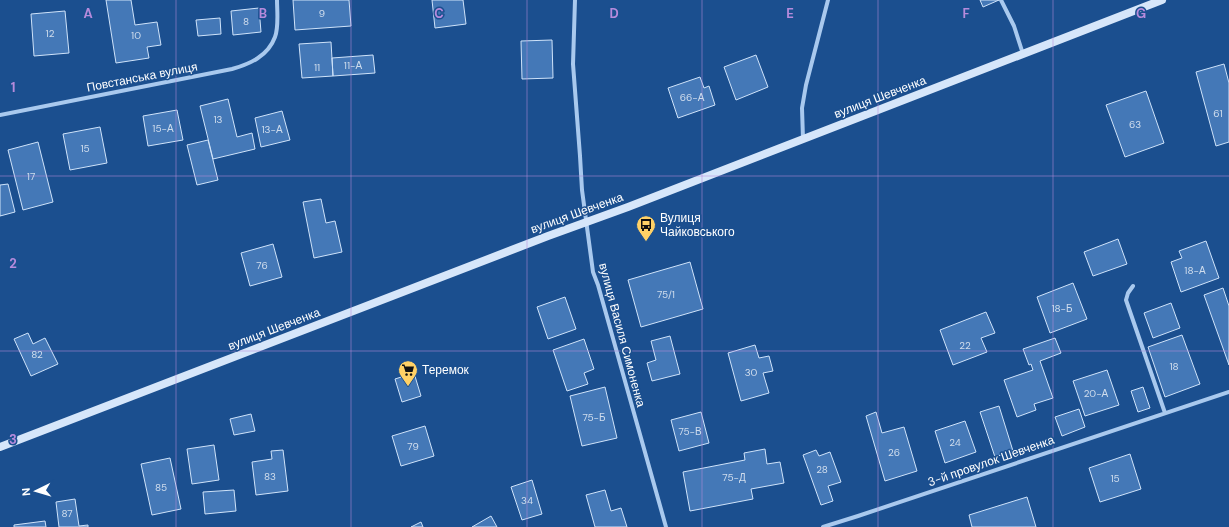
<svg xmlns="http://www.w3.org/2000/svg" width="1229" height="527" font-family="'DM Sans',sans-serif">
<rect width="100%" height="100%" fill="#1b4f8f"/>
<path fill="#4478b7" stroke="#cfe3fa" d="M106,0h25l4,25 22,-3 4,23 -14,2 2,11 -33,5z
M293,0h56l2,26 -56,4z
M432,0h31l3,24 -31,4z
M980,0h19l-16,7z
M259,8l2,24 -28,3 -2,-24z
M65,11l4,42 -35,3 -3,-42z
M220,18l1,16 -23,2 -2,-16z
M552,40l1,38 -31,1 -1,-38z
M331,42l2,34 -31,2 -3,-34z
M373,55l2,18 -42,3 -1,-18z
M756,55l12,32 -32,13 -12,-33z
M1224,64l5,19v59l-13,4 -20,-74z
M700,77l4,11 5,-2 6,19 -37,13 -10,-30z
M1146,91l18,52 -39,14 -19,-52z
M228,99l9,38 15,-4 3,16 -42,10 -13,-53z
M177,110l6,30 -35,6 -5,-30z
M282,111l8,29 -29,7 -6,-29z
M100,127l7,36 -37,7 -7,-36z
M208,140l10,40 -21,5 -10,-40z
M38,142l15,60 -30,8 -15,-60z
M8,184l7,28 -15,4v-31z
M321,199l5,24 9,-2 7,31 -28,6 -11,-56z
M1118,239l9,25 -34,12 -9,-24z
M1206,241l13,37 -38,14 -10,-30 11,-4 -3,-7z
M273,244l9,33 -32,9 -9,-33z
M690,262l13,47 -62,18 -13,-47z
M1073,283l14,36 -37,14 -13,-36z
M1223,288l6,18v59l-25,-70z
M565,297l11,32 -28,10 -11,-32z
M1171,303l9,25 -27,10 -9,-25z
M986,312l9,21 -14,5 6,14 -34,13 -13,-35z
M28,333l5,11 12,-6 13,26 -27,12 -17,-37z
M1182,335l18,49 -35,13 -17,-50z
M670,336l10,38 -28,7 -5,-18 9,-3 -5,-19z
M1055,338l6,15 -21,8 13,37 -19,6 2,6 -19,7 -13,-37 29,-10 -2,-6 -2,1 -6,-16z
M584,339l10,30 -10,4 4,11 -21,7 -14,-41z
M755,345l4,13 10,-2 4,15 -10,2 6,20 -28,8 -13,-48z
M1107,370l12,35 -34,11 -12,-35z
M414,373l7,23 -19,6 -7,-23z
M605,387l12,51 -35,8 -12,-50z
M1143,387l7,21 -12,4 -7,-21z
M999,406l14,45 -18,6 -15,-45z
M1079,409l6,18 -23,9 -7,-19z
M701,412l8,31 -30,8 -8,-31z
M876,412l6,21 22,-6 13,44 -32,10 -19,-65z
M251,414l4,17 -21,4 -4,-16z
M965,421l11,31 -31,11 -10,-32z
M425,426l9,30 -33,10 -9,-30z
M214,445l5,35 -27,4 -5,-35z
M765,449l2,15 13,-2 4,21 -33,6 2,10 -63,12 -7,-39 62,-12 -1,-7z
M283,450l5,41 -32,4 -4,-33 20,-3 -1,-8z
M816,450l3,6 11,-4 11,30 -13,4 5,15 -12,4 -18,-50z
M1130,454l11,35 -41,13 -11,-34z
M170,458l11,51 -29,6 -11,-51z
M532,480l10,34 -20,6 -11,-33z
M234,490l2,21 -31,3 -2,-22z
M605,490l6,21 10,-3 6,19h-32l-9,-32z
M1027,497l9,30h-64l-3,-12z
M75,499l4,27 9,-1v2h-29l-3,-25z
M491,516l6,11h-25z
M45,521l1,6h-32v-2z
M421,522l2,5h-12z"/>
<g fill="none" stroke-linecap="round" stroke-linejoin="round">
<path stroke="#a9c9ee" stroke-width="4" d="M575,0l-2,64 7,92 2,34 11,82 5,13 68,242
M1001,0l13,26 9,28
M0,115l232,-46c18,-5 36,-13 43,-32 4,-10 2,-26 2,-37
M803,139l-1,-31 4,-23 22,-85
M1133,286l-5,7 -2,7 39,113
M823,527l35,-11 371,-124"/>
<path stroke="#d6e6fa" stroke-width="8" d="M0,447l548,-211 80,-29 534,-207"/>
</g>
<path fill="none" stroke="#b68bdc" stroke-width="1" stroke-opacity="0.55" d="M176,0v527M351,0v527M527,0v527M702,0v527M878,0v527M1053,0v527M0,176h1229M0,351h1229"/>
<defs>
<g id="bus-pin" transform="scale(1)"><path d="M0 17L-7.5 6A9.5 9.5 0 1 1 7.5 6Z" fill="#ffd166" stroke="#1b4f8f"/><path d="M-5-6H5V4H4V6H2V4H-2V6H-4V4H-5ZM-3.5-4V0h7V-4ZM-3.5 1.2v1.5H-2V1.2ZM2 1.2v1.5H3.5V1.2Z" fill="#111"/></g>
<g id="supermarket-pin" transform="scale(1)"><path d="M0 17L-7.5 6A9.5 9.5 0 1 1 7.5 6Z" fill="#ffd166" stroke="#1b4f8f"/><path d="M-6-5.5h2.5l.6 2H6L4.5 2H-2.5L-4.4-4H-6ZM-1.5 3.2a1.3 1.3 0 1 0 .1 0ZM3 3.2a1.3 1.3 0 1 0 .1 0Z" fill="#111"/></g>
</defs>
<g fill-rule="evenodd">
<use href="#bus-pin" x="646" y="225"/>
<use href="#supermarket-pin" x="408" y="370"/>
</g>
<g text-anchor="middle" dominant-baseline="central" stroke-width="3" stroke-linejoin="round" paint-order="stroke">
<g font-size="10" fill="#d0dded">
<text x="322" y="13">9</text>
<text x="246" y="21">8</text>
<text x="50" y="33">12</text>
<text x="136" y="35">10</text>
<text x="353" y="65">11-А</text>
<text x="317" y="67">11</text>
<text x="692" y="97">66-А</text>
<text x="1218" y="113">61</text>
<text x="218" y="119">13</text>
<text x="1135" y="124">63</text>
<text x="163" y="128">15-А</text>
<text x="272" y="129">13-А</text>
<text x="85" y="148">15</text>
<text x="31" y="176">17</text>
<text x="262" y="265">76</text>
<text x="1195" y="270">18-А</text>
<text x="666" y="294">75/1</text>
<text x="1062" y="308">18-Б</text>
<text x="965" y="345">22</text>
<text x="37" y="354">82</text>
<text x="1174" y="366">18</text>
<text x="751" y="372">30</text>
<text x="1096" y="393">20-А</text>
<text x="594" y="417">75-Б</text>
<text x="690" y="431">75-В</text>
<text x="955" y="442">24</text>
<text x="413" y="446">79</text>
<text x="894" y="452">26</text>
<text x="822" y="469">28</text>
<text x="270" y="476">83</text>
<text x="734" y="477">75-Д</text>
<text x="1115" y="478">15</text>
<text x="161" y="487">85</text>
<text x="527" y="500">34</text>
<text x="67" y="513">87</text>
</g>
<g font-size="12" fill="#fff" stroke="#1b4f8f">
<text transform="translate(142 77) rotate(-11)">Повстанська вулиця</text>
<text transform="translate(880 97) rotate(-21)">вулиця Шевченка</text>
<text transform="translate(577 213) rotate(-20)">вулиця Шевченка</text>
<text transform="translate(274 329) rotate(-21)">вулиця Шевченка</text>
<text transform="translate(622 335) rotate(75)">вулиця Василя Симоненка</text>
<text transform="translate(991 461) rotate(-19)">3-й провулок Шевченка</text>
</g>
<g font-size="12" fill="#fff" stroke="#1b4f8f" text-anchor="start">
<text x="660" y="218">Вулиця<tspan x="660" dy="14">Чайковського</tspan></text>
<text x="422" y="370">Теремок</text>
</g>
</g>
<g font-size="13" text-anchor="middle" font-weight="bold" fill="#b68bdc" stroke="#1b4f8f" stroke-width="3" stroke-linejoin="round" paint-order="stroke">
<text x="88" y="18">A</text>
<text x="263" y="18">B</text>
<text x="439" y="18">C</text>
<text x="614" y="18">D</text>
<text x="790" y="18">E</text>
<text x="966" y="18">F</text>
<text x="1141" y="18">G</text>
<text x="13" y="92">1</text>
<text x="13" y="268">2</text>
<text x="13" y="444">3</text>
</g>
<g transform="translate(36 491) rotate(265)" stroke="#1b4f8f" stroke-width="3" paint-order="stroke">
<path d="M0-3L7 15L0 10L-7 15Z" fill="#ffffff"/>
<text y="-6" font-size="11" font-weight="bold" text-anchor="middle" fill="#ffffff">N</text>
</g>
</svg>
